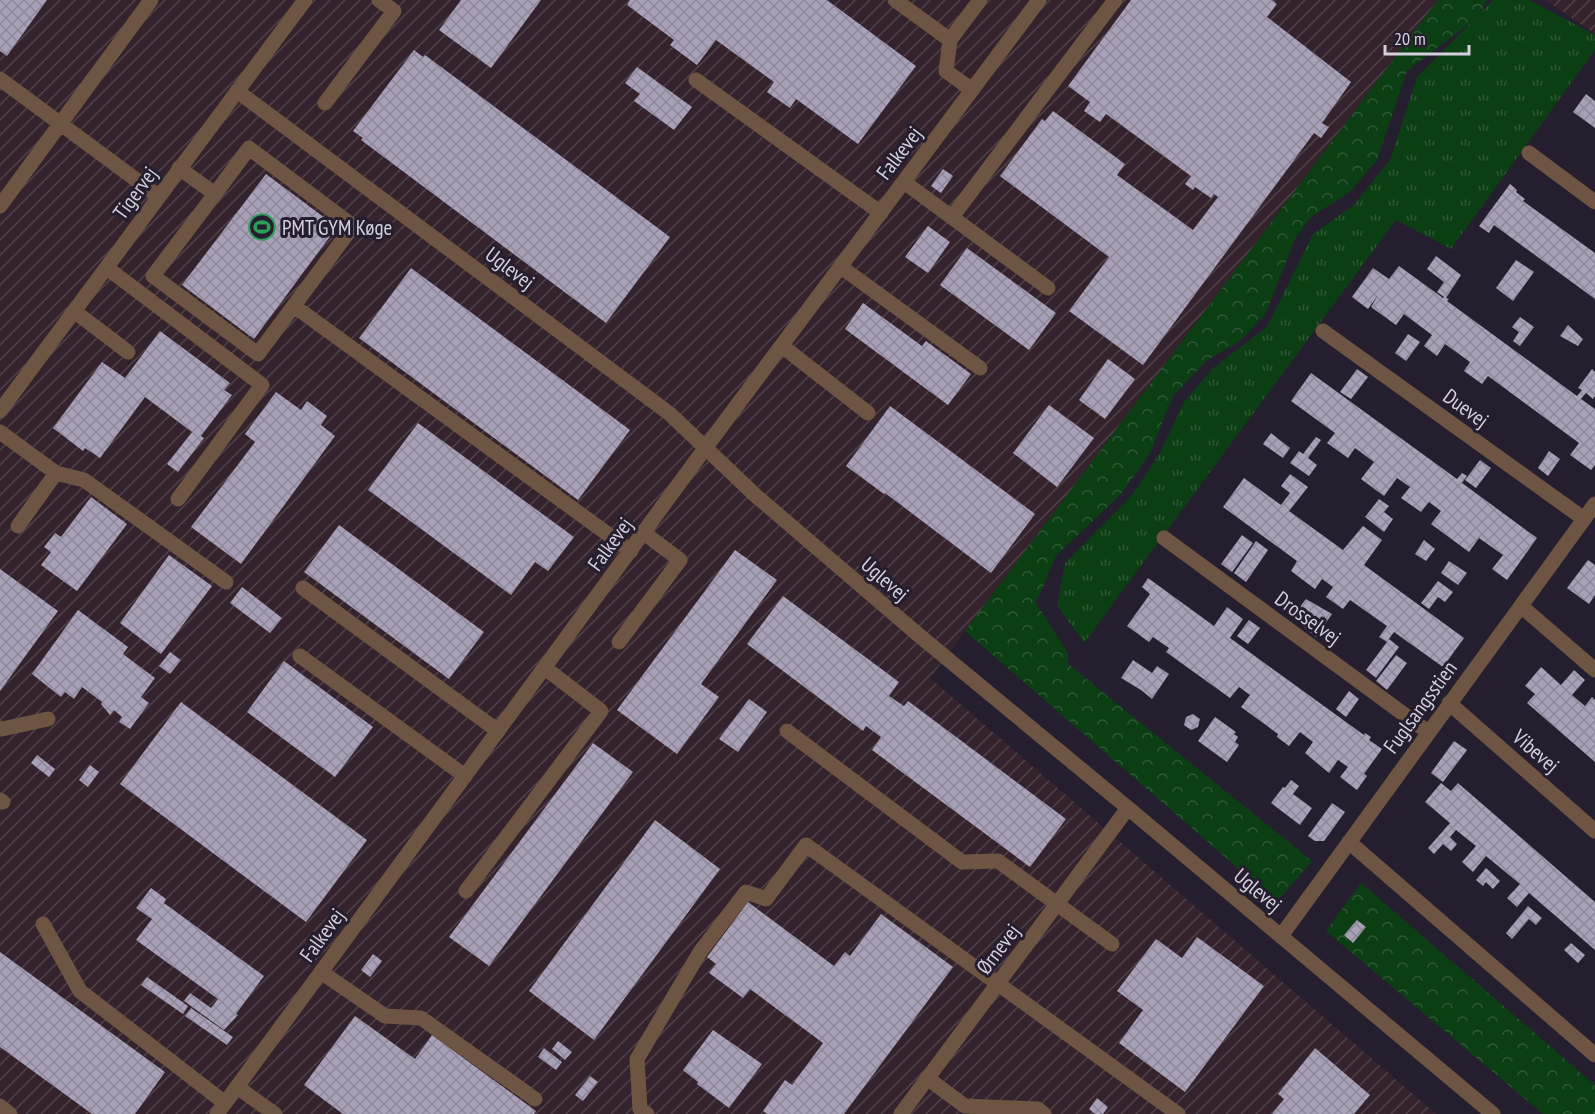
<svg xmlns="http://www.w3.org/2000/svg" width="1595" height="1114" font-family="'PT Sans Narrow',sans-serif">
<defs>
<pattern id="industrial-furrows" width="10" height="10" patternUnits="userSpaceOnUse" patternTransform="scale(1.5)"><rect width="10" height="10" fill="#34232c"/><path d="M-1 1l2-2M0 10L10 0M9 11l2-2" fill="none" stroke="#50424a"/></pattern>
<pattern id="grass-tufts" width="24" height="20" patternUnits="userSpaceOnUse" patternTransform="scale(1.5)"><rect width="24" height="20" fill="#0c3e14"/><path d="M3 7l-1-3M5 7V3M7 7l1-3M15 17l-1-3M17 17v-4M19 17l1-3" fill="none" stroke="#2e5936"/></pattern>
<pattern id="forest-crowns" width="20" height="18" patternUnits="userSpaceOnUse" patternTransform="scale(1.5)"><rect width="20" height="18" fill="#0c3e14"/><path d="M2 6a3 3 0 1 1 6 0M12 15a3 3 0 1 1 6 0" fill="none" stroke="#2e5936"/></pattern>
<pattern id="building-cross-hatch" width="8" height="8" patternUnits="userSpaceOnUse" patternTransform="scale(1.5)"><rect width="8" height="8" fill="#a7a0b7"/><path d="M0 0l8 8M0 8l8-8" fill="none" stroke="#8d889a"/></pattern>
</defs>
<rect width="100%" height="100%" fill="#241e2f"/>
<path fill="url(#industrial-furrows)" d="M0,0h1438l-508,678 506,436h-1436z
M1545,0h50v34z"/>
<path fill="url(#grass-tufts)" d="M1493,0h36l66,35v15l-144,199 -55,-29 -312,423 -27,-38 8,-42 68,-69 27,-41 24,-51 28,-33 55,-42 46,-93 41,-29 36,-45 27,-83z"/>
<path fill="url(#forest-crowns)" d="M1438,0h49l-8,16 -72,55 -30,89 -27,32 -39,25 -16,22 -30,76 -24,25 -35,21 -33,35 -24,59 -28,39 -65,62 -20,47 32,50v11l244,197 -35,41 -312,-271z
M1361,883l234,202v29h-52l-217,-183z"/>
<path fill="url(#building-cross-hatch)" d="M0,0h47l-40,56 -7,-5z
M461,0h80l-50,68 -52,-38z
M630,0h197l89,66 -58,78 -62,-45 -6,9 -23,-16 7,-10 -58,-42 -19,25 -27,-20 4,-5 -47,-35z
M1131,0h141l5,4 -10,13 84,65 -29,41 7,4 -8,11 -7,-5 -171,232 -74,-54 40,-54 -109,-81 42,-57 3,2 8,-10 72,53 -8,11 76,55 25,-33 -4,-3 -3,4 -16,-11 -2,3 -8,-6 6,-8 -85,-62 -6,8 -16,-11 6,-9 -22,-16z
M414,50l9,7 2,-2 245,182 -64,86 -245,-183 2,-2 -10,-7z
M637,67l55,40 -18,23 -40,-29 6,-7 -15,-11z
M1586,94l9,7v27l-22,-16z
M943,169l10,7 -12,17 -10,-7z
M266,174l71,53 -83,112 -72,-54z
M1510,184l7,6 -1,2 9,7 -2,2 72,52v46l-101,-74 -5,8 -10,-7z
M928,226l22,16 -22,31 -23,-16z
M967,248l89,65 -27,37 -89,-65z
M1436,256l25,19 -15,23 3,1 -2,2 130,95 5,-6 -4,-2 14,-19 3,3v24l-2,3 -7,-6 -5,6 14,10v56l-4,5 -21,-15 9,-12 -91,-67 -6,8 -18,-13 6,-9 -25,-18 -8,12 -13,-10 8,-11 -28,-21 -8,11 -25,-18 7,-12 -10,14 -16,-12 21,-29 16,11 10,-13 44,32 1,-1 -7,-5 7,-10 -17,-13z
M1516,260l18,12 -21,29 -17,-13z
M411,268l219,162 -52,70 -219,-162z
M863,303l59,43 4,-5 45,33 -23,31 -103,-76z
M1520,317l14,10 -14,19 -7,-5 6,-9 -7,-5z
M1568,325l15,14 -5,7 -18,-10z
M160,331l70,52 -6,7 8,5 -31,41 3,2 -26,34 -11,-8 25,-32 -47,-35 -45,61 -15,-10 -2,3 -30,-23 49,-66 23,16z
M1408,334l12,8 -14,19 -11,-8z
M1108,359l27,20 -30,40 -26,-19z
M1357,369l11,8 -17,22 -11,-7z
M1311,373l146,106 5,-6 5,3 -5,7 75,55 -30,42 -15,-11 11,-14 -24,-17 -10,14 -38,-28 10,-13 -12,-9 -8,10 -20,-14 9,-11 -13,-9 -13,18 -23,-17 13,-17 -19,-14 -7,10 -21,-15 8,-10 -44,-32z
M276,392l25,18 6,-9 20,15 -6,9 14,11 -94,128 -50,-37 64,-85 -10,-8z
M1049,405l45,33 -37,49 -44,-34z
M890,406l145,108 -44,59 -106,-80 -1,1 -38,-28z
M418,423l156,114 -26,34 -13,-9 -24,33 -143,-105z
M1271,433l19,15 -7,10 -20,-14z
M1316,437l5,3 -13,18 9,7 -8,11 -19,-13 9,-12 4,3z
M1549,451l11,8 -12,17 -10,-8z
M1480,460l11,8 -15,20 -11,-8z
M1290,474l18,13 -19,24 54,39 20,-24 19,14 -18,25 100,73 -21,29 -49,-35 -5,7 10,8 -23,31 -10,-8 21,-28 -8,-5 8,-11 -37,-26 -7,9 -17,-12 7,-10 -11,-8 -7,10 -24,-18 6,-10 -74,-54 21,-29 37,27 9,-12 -9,-7z
M91,497l36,27 -50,67 -36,-26 10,-13 -7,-5 11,-14 6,4z
M1379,499l10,7 -5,6 9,7 -9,13 -19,-15z
M339,525l145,107 -35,47 -145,-107z
M1242,535l11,8 -21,29 -11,-8z
M1424,540l11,9 -9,12 -11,-7z
M1256,541l12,9 -22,32 -12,-9z
M735,550l42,30 -76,104 18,13 -42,57 -60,-44z
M169,555l43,31 -51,68 -41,-31z
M1588,560l7,5v30l-6,9 -22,-16z
M1449,561l18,12 -9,12 -17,-12z
M0,569l58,42 -58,80z
M1148,578l66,48 13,-19 16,12 -13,19 134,97 1,-2 6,4 -2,3 13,9 -18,25 3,2 -10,14 -17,-13 8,-10 -10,-7 -9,13 -24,-20 8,-11 -13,-10 -11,14 -12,-9 1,-3 -37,-27 9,-12 -11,-8 -9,11 -64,-46 3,-4 -16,-11 -4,5 -22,-16 23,-32 -8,-7z
M1438,581l15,11 -8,10 -7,-5 -9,12 -8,-6z
M242,587l40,31 -12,15 -40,-30z
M783,596l116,86 -10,14 15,10 4,-5 158,118 -36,48 -158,-117 9,-13 -15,-11 -3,5 -116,-87z
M1306,599l26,15 -16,23 -24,-20z
M78,610l50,37 -5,7 32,24 -14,19 8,6 -19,26 -11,-7 3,-5 -8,-7 -4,5 -9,-11 1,-2 -20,-15 -8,12 -9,-7 -4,5 -29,-23z
M1249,620l11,8 -12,16 -11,-8z
M170,652l11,8 -11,14 -11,-8z
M1396,655l11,8 -20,27 -11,-9z
M1133,660l19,13 5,-7 12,8 -17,25 -11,-9 -20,-12z
M284,661l89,66 -38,50 -88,-65z
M1541,667l20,18 13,-15 11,10 -13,15 13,11 7,-9 3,3v62l-68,-59 8,-9 -10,-8z
M1349,691l10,8 -13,18 -10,-8z
M749,699l18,13 -29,40 -19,-13z
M181,702l186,138 -61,82 -186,-138z
M1193,714l7,5 -2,8 -7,3 -7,-5 2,-8z
M1215,717l21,15 -2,2 4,3 -3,5 4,3 -12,17 -29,-21z
M1454,741l13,9 -24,32 -12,-9z
M593,743l40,29 -144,194 -40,-29z
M37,755l18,14 -6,8 -18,-14z
M90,765l9,7 -11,15 -9,-7z
M1291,780l8,6 -6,8 19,14 -12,17 -29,-22 12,-16 2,1z
M1441,783l10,8 7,-8 137,119v48l-66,-57 -12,14 -10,-9 13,-14 -34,-28 -13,16 -11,-10 14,-16 -20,-16 -6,7 7,7 -6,7 -8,-7 -9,10 -6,-6 22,-25 -25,-21z
M1332,803l13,9 -21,29h-9l-7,-5z
M655,820l65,49 -126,171 -65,-49z
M1486,868l14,13 -7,8 -7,-7 -3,4 -7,-6z
M151,888l15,11 -2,4 100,73 -28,38 2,1 -14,15 -40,-29 6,-8 21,15 7,-9 -82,-59 16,-21 -16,-11z
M748,902l86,64 11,-14 5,4 31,-42 72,53 -109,147h-77l-4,-3 22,-31 7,5 31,-42 -73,-54 -7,9 -34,-25 7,-9 -9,-7z
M1528,906l14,12 -6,7 -7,-6 -17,20 -6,-6z
M1357,920l9,7 -13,16 -9,-8z
M1197,937l67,49 -79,106 -66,-49 24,-33 -26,-19 39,-52 26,19z
M1571,943l14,12 -7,8 -14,-13z
M0,952l165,120 -30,42h-43l-92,-67z
M373,954l9,7 -12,16 -9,-7z
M147,977l41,29 -5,8 -42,-29z
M191,1008l42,29 -6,8 -42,-29z
M355,1016l60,43 17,-24 104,76 -2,3h-191l-39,-29z
M713,1030l49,34 -33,44 -32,-24 1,-2 -15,-12z
M558,1041l14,11 -7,8 -13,-11z
M544,1048l18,14 -6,8 -18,-13z
M1315,1048l55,47 -16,19h-82l12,-15 -6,-5z
M590,1076l8,6 -15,19 -8,-6z
M1097,1098l11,9 -5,7h-8l-6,-5z"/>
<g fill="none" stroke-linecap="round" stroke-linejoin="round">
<path stroke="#6e5442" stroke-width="15" d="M895,0l55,40 -4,31 26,19
M950,40l30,-40
M0,79l158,117
M696,80l185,133
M325,103l69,-92 -15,-11
M179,168l36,26 -62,82 105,78 95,-128 -104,-78 -34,46
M904,182l144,106
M0,206l151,-206
M952,217l163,-217
M841,267l139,101
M107,268l155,117 -84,114
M294,306l337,245
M74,311l54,41
M782,346l86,67
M0,432l56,41 -38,53
M56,473l28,7 142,102
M303,588l195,143
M1521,606l74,64
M619,642l61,-82 -36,-27
M300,656l165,120
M0,728l2,1 46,-10
M787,731l175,131 36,-1 114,83
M0,800l3,2
M1349,842l246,213
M466,891l135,-180 -56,-43
M43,924l37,67 145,112
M321,972l64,44 36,2 114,81
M927,1078l38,28 73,3 6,5
M237,1087l38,27
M0,1106l10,8
M647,1114l-7,-5 -3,-50 63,-107 46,-60 20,7 40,-54 372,269"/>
<path stroke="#6e5442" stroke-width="15" d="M237,91l433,323 85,81 166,142 207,171 365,306
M1529,153l66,49
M1323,331l261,188
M0,411l305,-411
M1164,538l264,194
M1449,703l146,128
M1281,936l314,-432
M217,1114l489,-667 333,-447
M901,1114l227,-306"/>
</g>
<defs>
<g id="stadium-ring" transform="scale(1.35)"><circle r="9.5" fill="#241e2f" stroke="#2e9e5b" stroke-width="1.5"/><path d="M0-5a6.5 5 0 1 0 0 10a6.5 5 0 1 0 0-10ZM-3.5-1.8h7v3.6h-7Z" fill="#2e9e5b"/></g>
</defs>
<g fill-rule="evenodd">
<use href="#stadium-ring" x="262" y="227"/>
</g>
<g text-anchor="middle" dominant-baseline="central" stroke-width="6" stroke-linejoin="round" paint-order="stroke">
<g font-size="21" fill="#d4d0dc" stroke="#241e2f">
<text transform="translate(899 153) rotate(-53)">Falkevej</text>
<text transform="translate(135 193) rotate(-54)">Tigervej</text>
<text transform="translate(510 268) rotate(37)">Uglevej</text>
<text transform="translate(1466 408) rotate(36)">Duevej</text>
<text transform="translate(610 544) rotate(-54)">Falkevej</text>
<text transform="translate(885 579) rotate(41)">Uglevej</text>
<text transform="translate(1308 618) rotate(36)">Drosselvej</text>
<text transform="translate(1420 707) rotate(-54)">Fuglsangsstien</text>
<text transform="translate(1536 751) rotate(41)">Vibevej</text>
<text transform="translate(1258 890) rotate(40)">Uglevej</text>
<text transform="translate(322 935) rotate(-54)">Falkevej</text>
<text transform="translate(998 949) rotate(-53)">Ørnevej</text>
</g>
<g font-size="21" fill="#d4d0dc" stroke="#241e2f" text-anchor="start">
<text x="282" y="227">PMT GYM Køge</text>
</g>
</g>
<path d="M1385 45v9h84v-9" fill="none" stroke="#d4d0dc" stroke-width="3"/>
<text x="1394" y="45" font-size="18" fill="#d4d0dc" stroke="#241e2f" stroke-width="4.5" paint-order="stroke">20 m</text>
</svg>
